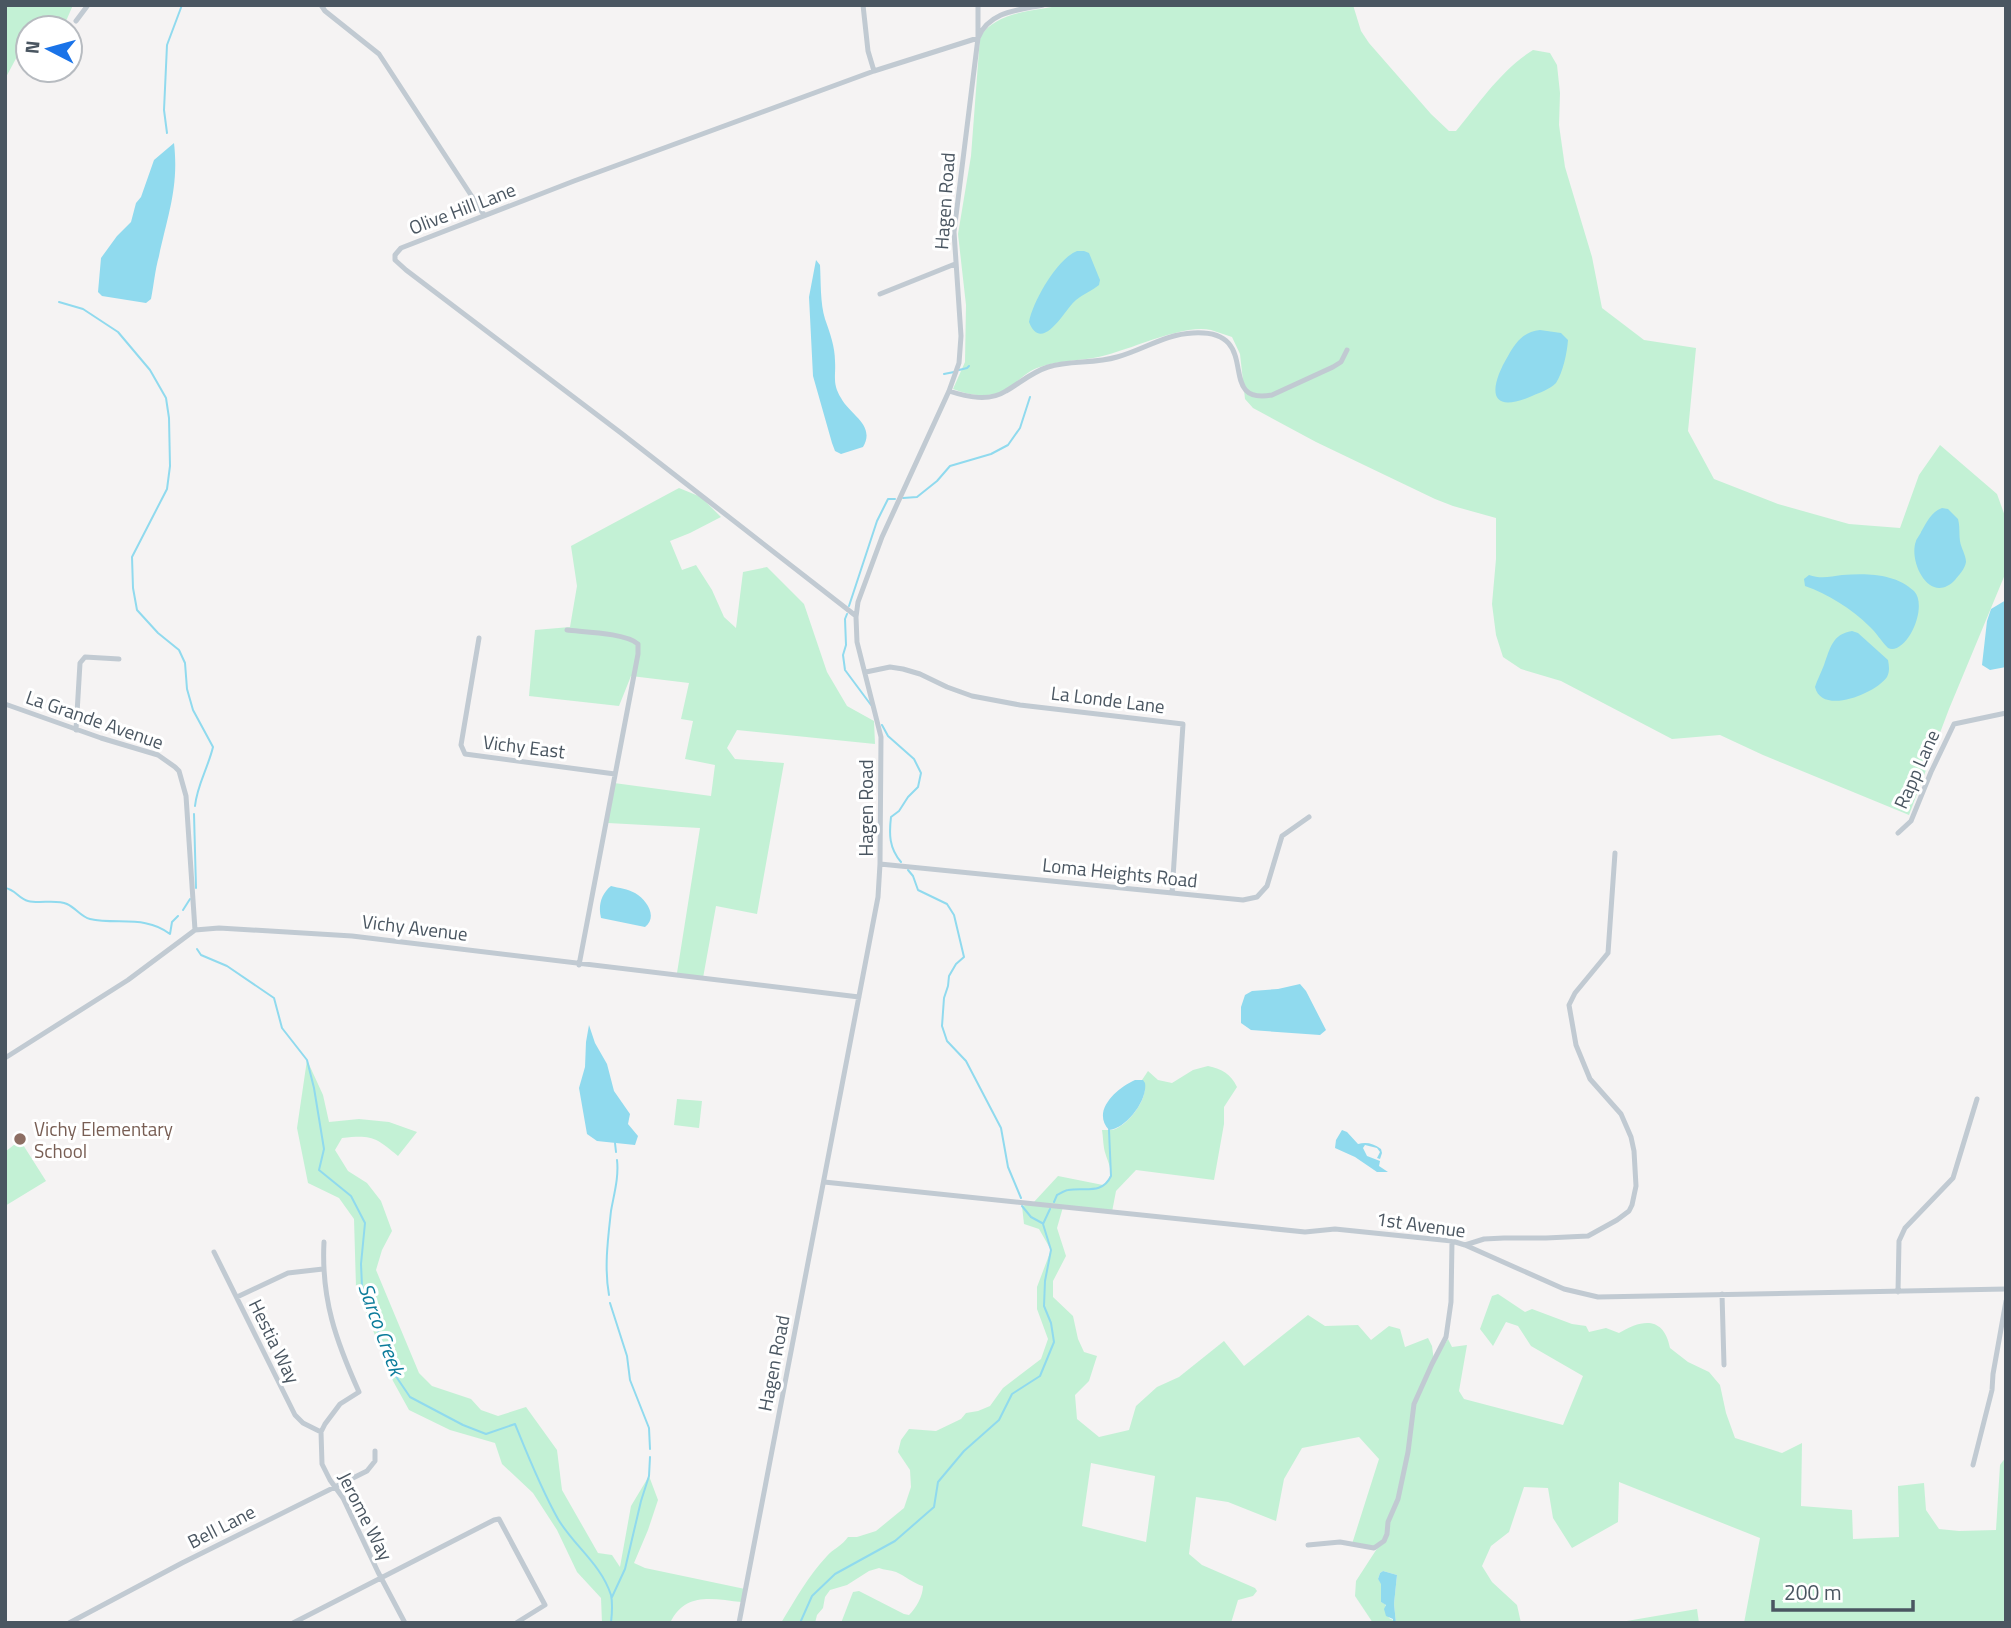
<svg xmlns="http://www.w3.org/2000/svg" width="2011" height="1628" font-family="'Titillium Web',sans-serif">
<rect width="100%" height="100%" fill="#f5f3f3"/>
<path fill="#c3f1d5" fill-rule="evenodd" d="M5,5h68l-10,23h-35v23h-8l-15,28z
M1063,5h290l8,26 8,12 62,71 18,17h7c23,-28 46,-62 77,-81l17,3 7,12 3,28 -1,32 6,42 27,90 10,51 42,32 52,8 -8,83 26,48 64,25 71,20 51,4 19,-53 21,-30 57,49 9,25v53l-57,137 -40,106 -146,-60 -43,-20 -48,4 -111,-58 -40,-12 -18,-12 -7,-22 -4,-31 4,-45v-41l-43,-12 -18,-7 -119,-57 -63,-34 -8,-9 -5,-45 -8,-17c-7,-2 -14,-5 -21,-7 -29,-7 -86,23 -118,28 -18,3 -36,3 -53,9 -13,4 -20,13 -31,21 -16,11 -39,8 -56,1l12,-27 1,-57 -8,-71 13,-78 9,-119c16,-26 55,-26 83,-32z
M679,488l22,9 20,20 -31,16 -20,8 12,29 14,-5 16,25 12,27 12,11 7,-56 24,-5 37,37 23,68 20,34 27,15 1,23 -138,-14 -10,18 8,11 49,4 -27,151 -41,-8 -13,72 -26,-5 23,-145 -92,-5 6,-40 97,13 4,-31 -30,-6 8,-38 -12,-2 8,-36 -58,-7 -12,30 -90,-10 6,-66 35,-3 7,-41 -6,-40z
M307,1060l16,35 6,27 30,-3 30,3 28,10 -19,24c-23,-19 -26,-21 -56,-18l-7,12 13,21 19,12 14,18 11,30 -10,19 -6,20 43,103 13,13 39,13 10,11 17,6 28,-9 31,43 5,40 36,63 14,2 8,12 11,-61 18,-30 9,24 -10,30 -14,33 11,5 100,21 -3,13c-29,-3 -57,-11 -72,21h-68l-1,-25 -24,-26 -20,-42 -24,-37 -31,-29 -7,-21 -45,-13 -41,-20 -16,-29 -37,-94 -2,-68 -15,-21 -31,-15 -11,-55z
M1208,1066c14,3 23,8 29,21l-13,20v17l-10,56 -78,-10 -20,21 -4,21 -49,-5 -6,21 9,28 -13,25v16l20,19 5,23 6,13 13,4 -8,25 -14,14 2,24 22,18 30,-7 7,-24 21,-19 22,-10 45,-36 20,25 64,-51 17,11 33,-1 13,15 18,-14 11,3 5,18 23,-9 4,8 2,15 14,-22 4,8 15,-2 -8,46 5,8 99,26 20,-49 -52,-30 -13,-20 -12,-4 -13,24 -13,-17 12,-33 6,-2 27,18 7,-3 40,15 14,2 3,6 17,-4 13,5c23,-14 45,-17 51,15l18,14 21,10 11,13 6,28 9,25 47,15 20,-10 -1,63 51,4 1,29 46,-2 -1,-51 26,-3 2,27 13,19 20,2 37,-1 4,-65 6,-8v166h-262l16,-85 -141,-56 -1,40 -46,26 -19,-30 -5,-30 -24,-1 -15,45 -18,14 -9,20 10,16 25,23 4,18h-83l-2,-2 -4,2h-36l-2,-19 3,-29 -14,-4 -3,2 -2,6 3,4v19l4,2 4,14 4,2v3h-20l-18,-27 1,-15 22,-34 -26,-3 27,-85 -20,-22 -57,11 -18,31 -8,42 -48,-19 -32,-5 -7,57 13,11 53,23 2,3 -4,5 -15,4 -7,23h-390l12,-31 6,-1 45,23 5,1c7,-7 14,-19 14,-29 -11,-3 -17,-10 -27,-14 -6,-2 -12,-2 -17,-4l-10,3 -22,14 -17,5 -5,7 -2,11 -6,7 -2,8h-34c14,-23 27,-47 46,-67 6,-7 15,-10 21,-19h9l19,-6 28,-23 7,-21 -1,-17 -12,-18 3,-12 8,-11 27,2 25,-12 5,-6 12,-2 12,-5 13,-18 38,-29 7,-20 -11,-30v-22l14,-37 -12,-21 -15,-5 -2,-18 11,-3 25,-27 45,9c15,-11 3,-24 1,-37 -1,-6 -1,-12 -2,-18 7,0 12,1 17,-3 13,-7 33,-34 23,-47l6,-9 10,9 14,3 21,-13zM1091,1463l64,13 -9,66 -64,-16z
M677,1099l25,2 -3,27 -25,-3z
M20,1140l26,41 -41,25v-54z
M1697,1609l2,14h-84z"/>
<path fill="#90daee" d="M174,143c5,44 -6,71 -15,113 -4,14 -5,28 -8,43l-5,4 -44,-7 -4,-4 3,-34 16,-22 14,-14 5,-19 5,-6 13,-37z
M1077,251h7l5,2 11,27 -1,5c-7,6 -16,9 -23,15 -11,9 -34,55 -47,22 4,-21 28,-63 48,-71z
M816,260l4,5c1,17 0,38 5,54 5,14 10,28 10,42 1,16 -3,22 6,37 9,17 35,27 22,49l-22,7 -6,-3 -3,-8 -19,-67 -4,-79z
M1540,330l21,3 7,7c-1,13 -5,32 -12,43 -6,6 -17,10 -24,13 -46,20 -42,-10 -24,-40 8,-14 15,-24 32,-26z
M1942,508l6,1 10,10c2,7 1,14 2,22 1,7 6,14 6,21 -1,7 -7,13 -11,18 -25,26 -47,-18 -39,-39 0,-1 5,-8 5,-9 6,-10 10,-20 21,-24z
M1809,575c11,4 21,2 33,0 24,-2 53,-2 72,16 15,16 -8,65 -26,57 -7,-7 -12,-16 -19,-22 -17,-17 -41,-32 -64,-40l-1,-7z
M2006,600v67l-16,3 -8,-5 5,-44 4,-12z
M1852,631l6,2 30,27c1,6 2,11 -1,17 -11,16 -65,39 -72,10 2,-7 6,-14 9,-22 6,-16 8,-31 28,-34z
M611,886c8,2 17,3 24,7 12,7 23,24 10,34l-44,-9c-3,-12 0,-24 10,-32z
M1300,984l6,7 20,39 -6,5 -69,-5 -10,-7v-16l4,-12 7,-4 26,-2z
M589,1025l6,18 12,21 7,27 16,23 -2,10 10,12 -3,9 -38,-4 -10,-7 -8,-46 6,-21 1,-25z
M1135,1080h8l2,3c3,17 -19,46 -36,47 -18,-19 8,-42 26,-50z
M1342,1130l5,2 11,12c8,-2 15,-1 23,5l1,4 -2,6 -3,-1 3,-6 -3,-4 -12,-3 -2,3 4,8 13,5 -1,5 9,6h-11l-22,-15 -20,-9 1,-8z
M1383,1571l14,4 -3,29 2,19h-3v-4l-7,-3 -2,-7 2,-4 -5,-3v-18l-3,-5 2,-6z"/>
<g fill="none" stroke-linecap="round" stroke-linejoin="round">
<path stroke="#90daee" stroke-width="2" d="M167,133l-3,-23 3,-65 15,-40
M59,302l24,7 35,23 32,38 16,28 3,20 1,48 -3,23 -35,68 1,31 4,22 21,23 21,17 6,13 2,26 6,21 20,37c-5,21 -16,38 -18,59
M959,370l8,-2 2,-2
M944,374l10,-2
M903,498l14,-1 20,-16 13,-15 41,-12 17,-9 12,-17 10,-31
M849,606l28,-85 11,-22h7
M847,614l-2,5 1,26 -3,10 2,15 26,35
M882,725l6,11 26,23 7,14 -3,14 -10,10 -9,14 -8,6c-2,17 -2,31 10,45
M194,814l2,74
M908,870l5,6 5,14 29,14 7,11 10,42 -8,7 -7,12 -1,10 -4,12 -2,28 5,15 19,20 35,67 7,39 13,31
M5,888c10,1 14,11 23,13 12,3 28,-2 39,3 9,4 14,13 23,15 27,6 56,-4 80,15l2,-12 6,-6
M183,910l7,-11
M197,949l4,6 26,11 47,32 8,30 25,32 7,28 10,61 -5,21 32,26 14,27 -4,41 1,22 29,83 19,28 53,28 23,9 29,-10c13,32 26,65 43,95 16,27 43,45 53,76 2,9 1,19 0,28
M615,1143l1,9
M1054,1202l3,-7c2,-1 9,-5 11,-5 17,-3 34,5 43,-14l-2,-46
M1022,1206l9,11 11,6
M609,1295c-5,-27 -1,-57 2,-84 3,-17 8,-34 6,-51
M610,1303l17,53 3,24 19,48 1,21
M612,1597l13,-28 16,-68 8,-25 1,-19
M800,1623l12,-27 23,-22 60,-33 39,-34 4,-25 26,-31 35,-31 13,-26 28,-18 14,-34 -3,-19 -7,-17 1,-25 6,-31 -8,-26 7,-15"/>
<path stroke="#c1cad2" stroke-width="5" d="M321,5l4,6 54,43 105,161
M863,5l5,46 6,20
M76,21l12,-16
M880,294l75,-30
M949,391c18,6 40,11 57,0 14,-8 26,-19 42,-24 22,-7 46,-3 69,-10 26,-7 48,-23 76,-24 73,-4 20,73 79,62l61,-28 8,-5 6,-12
M856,616l-235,-183 -215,-163 -11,-10v-5l6,-7 173,-67 300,-110 104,-33c11,-27 41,-28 65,-33
M567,630c17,2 59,3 71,14v10l-59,311
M479,638l-18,107 4,9 150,20
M866,672l24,-5 13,2 17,5 27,13 25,9 48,9 163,19 -11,169
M5,704l96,34 57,17 17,12 4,4 7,25 9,134
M76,730l4,-67 5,-6 34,2
M1898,833l13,-12 20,-49 23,-48 52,-11
M880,864l363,36 14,-3 10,-11 15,-50 27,-19
M5,1058l123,-78 67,-50 24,-2 133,8 507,61
M824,1182l481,50 30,-3 117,12 13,4 99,44 34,8 408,-8
M324,1242c-3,57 12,99 35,150l-19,12 -15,20 -4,8 1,32 8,16 13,18 35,74 27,51
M1465,1245l19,-6 20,-1h42l42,-2 29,-16 12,-9 3,-6 4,-19 -2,-35 -3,-14 -10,-23 -31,-35 -14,-34 -7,-40 6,-12 33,-40 7,-100
M214,1252l81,163 8,8 18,9
M1898,1292l1,-51 6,-13 48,-50 24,-79
M1722,1294l2,71
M237,1297l51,-24 35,-4
M1973,1465l19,-75 1,-16 13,-73
M1308,1545l32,-3 34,6 10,-7 3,-7 1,-12 10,-23 10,-47 6,-48 18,-40 14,-27 5,-35 1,-61
M69,1623l113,-60 185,-92 8,-10v-10
M293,1623l201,-103 5,-1 46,86 -29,18
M739,1623l139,-726 2,-33 1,-127 -24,-95 -1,-25 2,-15 24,-65 67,-146 10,-28 2,-27 -7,-104 24,-194v-33"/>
</g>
<circle fill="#8d6e63" stroke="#fff" stroke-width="2.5" cx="20" cy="1139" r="7"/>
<g text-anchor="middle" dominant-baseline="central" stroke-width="6" stroke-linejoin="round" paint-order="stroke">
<g font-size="19" fill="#4a5661" stroke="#fff">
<text transform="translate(944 201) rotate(-86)">Hagen Road</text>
<text transform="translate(462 208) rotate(-21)">Olive Hill Lane</text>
<text transform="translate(1108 699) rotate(7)">La Londe Lane</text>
<text transform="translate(95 719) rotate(19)">La Grande Avenue</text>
<text transform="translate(524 746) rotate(7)">Vichy East</text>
<text transform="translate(1916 769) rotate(-66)">Rapp Lane</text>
<text transform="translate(865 808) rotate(-90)">Hagen Road</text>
<text transform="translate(1120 872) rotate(6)">Loma Heights Road</text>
<text transform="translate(415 927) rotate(7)">Vichy Avenue</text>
<text transform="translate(1421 1224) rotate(8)">1st Avenue</text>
<text transform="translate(275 1341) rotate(64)">Hestia Way</text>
<text transform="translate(773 1363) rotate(-79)">Hagen Road</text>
<text transform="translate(366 1516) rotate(63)">Jerome Way</text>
<text transform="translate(221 1526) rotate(-27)">Bell Lane</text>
</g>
<g font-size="19" fill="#785e54" stroke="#fff" text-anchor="start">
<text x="34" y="1128">Vichy Elementary<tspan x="34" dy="22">School</tspan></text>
</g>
<g font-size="21" font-style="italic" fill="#0c7c9b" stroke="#fff">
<text transform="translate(382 1329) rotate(70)">Sarco Creek</text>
</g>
</g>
<rect width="2011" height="1628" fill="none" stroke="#4a5661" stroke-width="14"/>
<g transform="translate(49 49) rotate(276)"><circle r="33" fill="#ffffff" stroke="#b7bbc0" stroke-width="2"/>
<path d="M0-5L12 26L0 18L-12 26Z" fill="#1a73e8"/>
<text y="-10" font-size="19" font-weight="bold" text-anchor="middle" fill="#4a5661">N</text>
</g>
<path d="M1773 1600v10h140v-10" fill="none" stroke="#4a5661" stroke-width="3.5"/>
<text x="1784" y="1600" font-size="21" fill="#4a5661" stroke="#ffffff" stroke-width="5" paint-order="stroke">200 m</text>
</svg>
